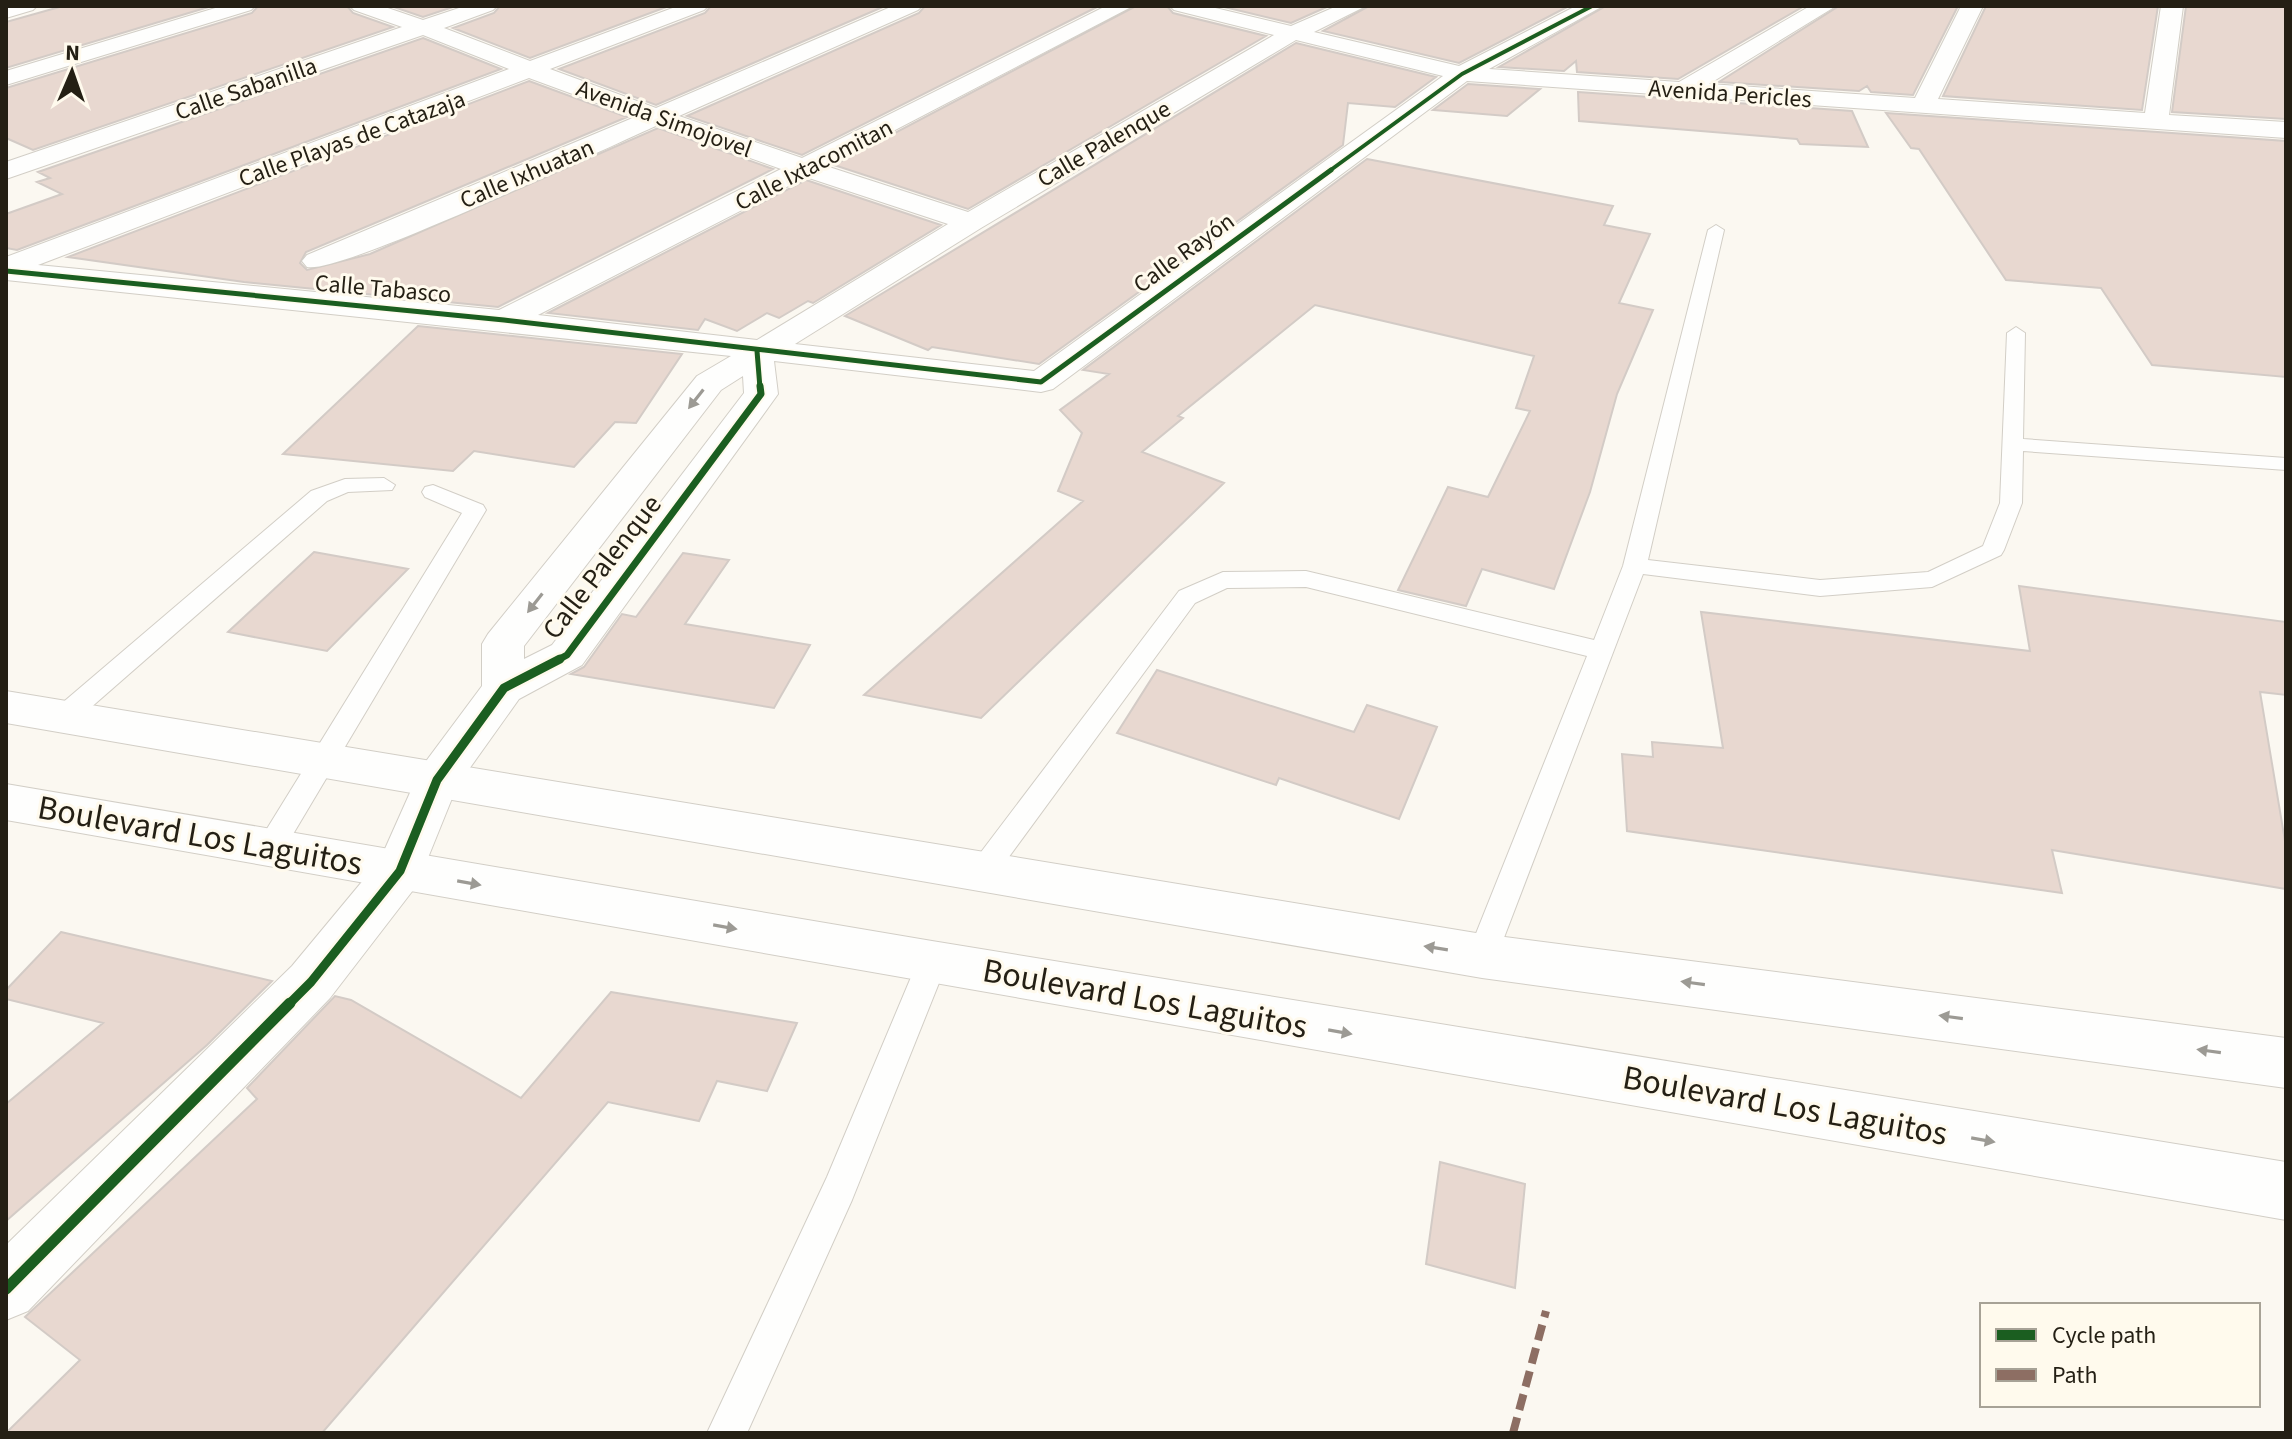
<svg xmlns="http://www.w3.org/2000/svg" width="2292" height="1439" font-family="'Source Sans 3',sans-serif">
<rect width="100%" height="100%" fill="#fbf8f1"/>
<path fill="#e8d8d0" stroke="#d3cbc6" stroke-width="2" d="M63,6h149l-206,62v-46z
M258,6h89l6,7 40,14 -360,123 -27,-12v-50l246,-75z
M391,6h65l-33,11z
M500,6h169l-139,52 -77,-30 41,-15z
M711,6h174l-229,99 -97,-36 146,-56z
M925,6h174l-297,149 -115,-39 232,-103z
M1136,6h31l6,7 93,23 -298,173 -134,-44z
M1220,6h109l-38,17z
M1369,6h200l-110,57 -136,-32z
M1606,6h198l-126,73 -101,-7 -1,-11 -12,10 -65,-4z
M1839,6h119l-45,89 -42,-3 -4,-6 -8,5 -140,-9z
M1986,6h172l-16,104 -199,-14z
M2186,6h100v113l-114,-7z
M423,38l78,31 -484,181 -11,-2v-34l56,-20 -25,-12 13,-4 -12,-6z
M1296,43l140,34 -41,30 -47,-4 -5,42 -304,219 -107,-17 -4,3 -83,-34z
M529,81l98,36 -321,135 -6,11 7,7 63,-16 288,-126 115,41 -275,138 -254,-25 -176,-25z
M1468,84l72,5 -33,27 -74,-6z
M1578,92l274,19 16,36 -68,-3 -3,-5 -218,-18z
M1886,113l400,28v236l-134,-12 -51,-77 -95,-8 -87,-131 -8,-1z
M1367,159l246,47 -9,19 46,9 -31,69 34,7 -36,84 -27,98 -36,97 -72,-20 -16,37 -68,-16 50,-103 40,10 42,-86 -14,-3 18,-52 -219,-51 -137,111 5,2 -41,34 82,31 -243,235 -117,-23 219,-194 -25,-10 24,-58 -22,-23 49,-36 -26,-4z
M806,180l135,45 -128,78 -5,-2 -29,17 -12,-5 -30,18 -32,-12 -7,11 -150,-17z
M418,326l264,28 -46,69 -21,-1 -41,45 -100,-16 -21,20 -170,-17z
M314,552l94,17 -81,82 -99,-19z
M683,553l46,7 -44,64 125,21 -36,63 -203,-34 13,-7 38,-53 14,3z
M2019,586l267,36v73l-26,-3 26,155v42l-234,-39 10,43 -435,-62 -5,-77 31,3 -1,-15 71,6 -22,-136 329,39z
M1157,670l197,62 13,-27 70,22 -38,92 -120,-41 -3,7 -159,-52z
M61,932l211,49 -65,64 -201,176v-117l97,-81 -97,-24v-9z
M611,992l186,31 -30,68 -50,-10 -18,40 -91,-19 -286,331h-316l74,-73 -55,-43 232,-218 -10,-11 88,-92 16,4 170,98z
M1440,1162l85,22 -10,104 -89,-24z"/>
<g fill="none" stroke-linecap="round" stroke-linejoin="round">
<g stroke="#d2cec6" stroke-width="2">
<path id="lane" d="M1716,225l8,5 -76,330 172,20 108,-8 55,-26 17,-43 7,-170 9,-6 9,6 -2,106 263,19v12l-263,-19 -1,52 -18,47 -3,5 -69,32 -112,9 -177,-22 -146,382 -4,9 -11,4 -11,-4 -4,-9 120,-300 -281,-69 -79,1 -32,15 -203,277 -10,4 -10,-4 -4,-8 4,-8 207,-273 44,-19 83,-1 288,69 29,-74 85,-336z
M384,478l11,7 -3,5 -44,2 -21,9 -255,223h-18l-4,-7 4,-7 257,-219 34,-12z
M433,485l50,20 3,5 -206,346 -10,3 -10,-3 -4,-8 4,-8 202,-327 -37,-16 -3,-5 3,-5z
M932,950l11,4 4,9 -95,237 -105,233h-40l120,-256 90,-214 4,-9z"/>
</g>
<g stroke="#d2cec6" stroke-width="2">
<path id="street" d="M6,6h31l-4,4 -27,8z
M222,6h33l-4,4 -245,75v-14z
M350,6h32l41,14 42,-14h32l-4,4 -49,18 86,33 148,-55h30l-4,4 -154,59 106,39 237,-102h29l-4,4 -239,106 123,42 304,-152h27l-307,160 142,46 306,-177 -100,-25 -4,-4h37l84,20 46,-20h29l-52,26 145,34 117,-60h27l-114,63 190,13 131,-76h26l-127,78 206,14 46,-92h22l-45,93 207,14 16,-107h22l-14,109 117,7v16l-819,-57 -414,308 -12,3 -267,-31 4,33 -5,7 -191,264 -63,34 -62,87 -40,99 -87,113 -302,313 -22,9v-75l286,-279 88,-106 41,-92 61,-82v-42l6,-10 209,-258 34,-20 -725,-76v-23l503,-188 -86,-34 -417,144v-17l396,-135 -48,-17zM1296,40l147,36 -409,295 -239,-27 186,-116zM529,78l106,39 -328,138 -5,6 5,6c33,8 301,-120 351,-142l123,44 -282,141 -461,-45zM806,177l142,47 -191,116 -219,-25zM743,376l1,17 -192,252 -28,14v-13l197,-256z"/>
</g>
<g stroke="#d2cec6" stroke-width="2">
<path id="primary" d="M6,691l1476,243 804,104v50l-804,-110 -1476,-255z
M6,784l926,157 1354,221v58l-2280,-400z"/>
</g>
<use href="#lane" fill="#fefefd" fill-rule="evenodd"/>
<use href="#street" fill="#fefefd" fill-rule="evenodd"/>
<use href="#primary" fill="#fefefd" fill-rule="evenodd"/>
<path stroke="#8d6e63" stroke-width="8" stroke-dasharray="16 8" stroke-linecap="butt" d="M1513,1433l33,-122"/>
<g stroke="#fffaed" stroke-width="7">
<path id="cycleway-far4" d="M1328,172l134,-98 130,-68"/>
</g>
<g stroke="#fffaed" stroke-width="8">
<path id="cycleway-far3" d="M6,271l498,49 537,62 290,-212
M757,351l3,37"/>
</g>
<g stroke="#fffaed" stroke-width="11">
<path id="cycleway-far2" d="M556,661l11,-6 194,-261 -1,-8"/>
</g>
<g stroke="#fffaed" stroke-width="14">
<path id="cycleway-far1" d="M288,1005l23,-23 89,-111 37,-91 67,-92 56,-29"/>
</g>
<g stroke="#fffaed" stroke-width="16">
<path id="cycleway" d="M6,1289l284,-286"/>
</g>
<use href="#cycleway-far4" stroke="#1b5e20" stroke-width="4"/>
<use href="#cycleway-far3" stroke="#1b5e20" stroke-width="5"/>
<use href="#cycleway-far2" stroke="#1b5e20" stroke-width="7"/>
<use href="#cycleway-far1" stroke="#1b5e20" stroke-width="9"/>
<use href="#cycleway" stroke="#1b5e20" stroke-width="11"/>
</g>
<defs><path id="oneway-solid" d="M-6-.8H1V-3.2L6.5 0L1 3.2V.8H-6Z" transform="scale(2)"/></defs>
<g fill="#9c9a94">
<use href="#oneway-solid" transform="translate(696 399) rotate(128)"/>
<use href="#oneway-solid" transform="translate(535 603) rotate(128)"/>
<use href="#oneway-solid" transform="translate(469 883) rotate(10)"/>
<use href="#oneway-solid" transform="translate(725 927) rotate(10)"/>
<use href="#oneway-solid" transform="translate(1436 948) rotate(-171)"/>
<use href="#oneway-solid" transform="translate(1693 983) rotate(-172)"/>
<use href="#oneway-solid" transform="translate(1951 1017) rotate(-172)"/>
<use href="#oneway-solid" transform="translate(1340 1032) rotate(10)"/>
<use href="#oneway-solid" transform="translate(2209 1051) rotate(-172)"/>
<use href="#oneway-solid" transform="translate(1983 1140) rotate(10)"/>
</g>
<g text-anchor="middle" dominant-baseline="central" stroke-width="6" stroke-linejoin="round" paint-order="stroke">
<g font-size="24" fill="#241f14" stroke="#fffaed">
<text transform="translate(246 89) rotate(-19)">Calle Sabanilla</text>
<text transform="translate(1730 94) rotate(4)">Avenida Pericles</text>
<text transform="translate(664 119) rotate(20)">Avenida Simojovel</text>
<text transform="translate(352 139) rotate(-20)">Calle Playas de Catazaja</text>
<text transform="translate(1104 144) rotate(-30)">Calle Palenque</text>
<text transform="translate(814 165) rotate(-27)">Calle Ixtacomitan</text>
<text transform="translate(527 174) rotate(-23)">Calle Ixhuatan</text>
<text transform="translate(1184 253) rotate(-36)">Calle Rayón</text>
<text transform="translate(383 289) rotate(5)">Calle Tabasco</text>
</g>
<g font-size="28" fill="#241f14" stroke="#fffaed">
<text transform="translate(602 567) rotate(-52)">Calle Palenque</text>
</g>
<g font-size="34" fill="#241f14" stroke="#fffaed">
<text transform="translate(200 836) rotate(10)">Boulevard Los Laguitos</text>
<text transform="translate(1145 999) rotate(10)">Boulevard Los Laguitos</text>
<text transform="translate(1785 1106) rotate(10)">Boulevard Los Laguitos</text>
</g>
</g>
<rect width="2292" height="1439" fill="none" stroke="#241f14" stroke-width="16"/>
<rect x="1980" y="1303" width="280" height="104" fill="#fffaed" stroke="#a7a296" stroke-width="2"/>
<rect x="1996" y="1329" width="40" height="12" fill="#1b5e20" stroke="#a7a296" stroke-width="2"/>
<text x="2052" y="1343" font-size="24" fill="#241f14">Cycle path</text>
<rect x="1996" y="1369" width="40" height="12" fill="#8d6e63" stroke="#a7a296" stroke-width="2"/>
<text x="2052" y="1383" font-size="24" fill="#241f14">Path</text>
<g transform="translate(72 72) rotate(2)" stroke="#fffaed" stroke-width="6" paint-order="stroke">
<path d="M0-6L14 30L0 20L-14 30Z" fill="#241f14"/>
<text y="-12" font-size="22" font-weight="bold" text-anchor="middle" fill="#241f14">N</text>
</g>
</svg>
